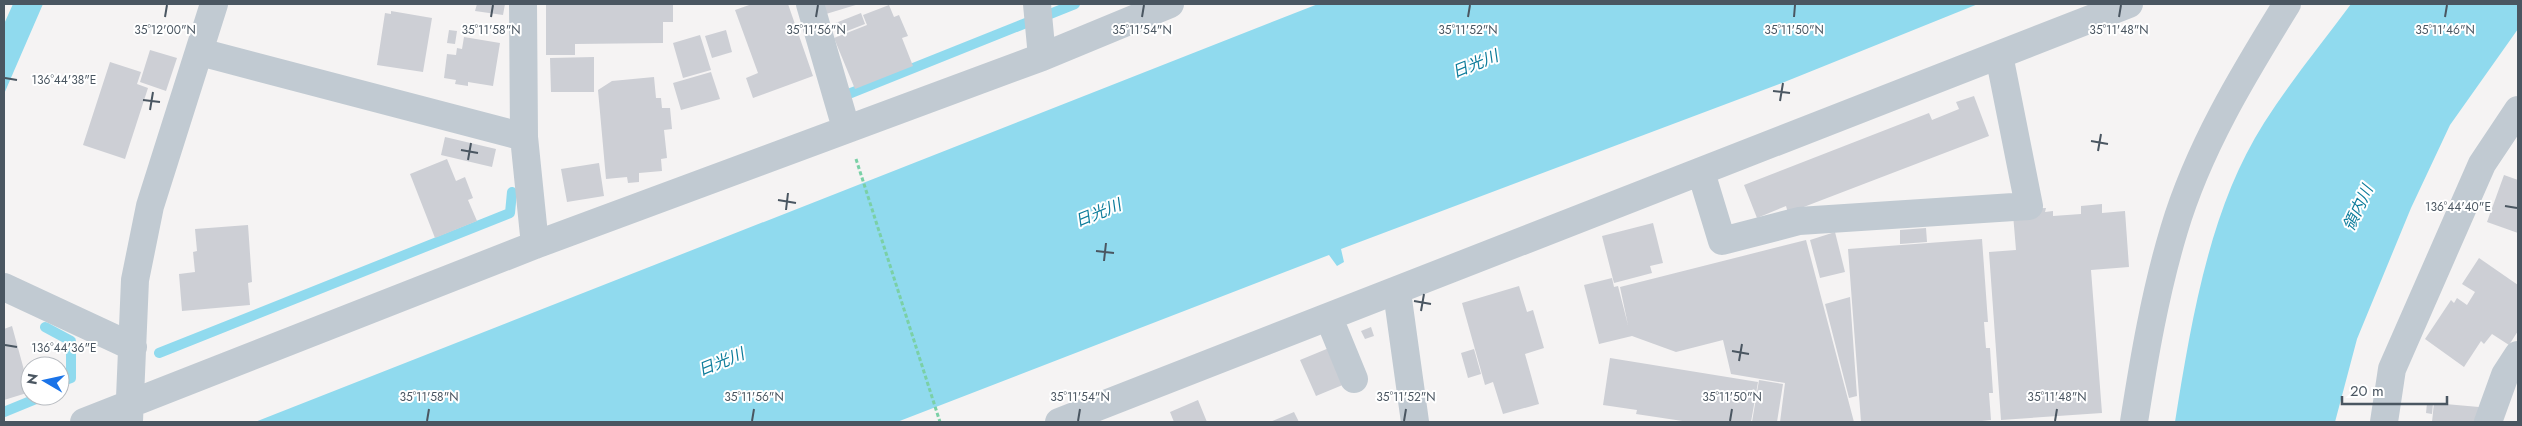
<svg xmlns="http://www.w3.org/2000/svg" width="2522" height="426" font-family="Jost,'Noto Sans JP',sans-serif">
<rect width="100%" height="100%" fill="#f5f3f3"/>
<path fill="#90daee" d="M13,4h30l-39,90v-70z
M1318,4h660l-196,79 -441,166 3,13 -7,4 -8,-11 -432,167h-642z
M2351,4h167v25l-68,96 -39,83 -54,131 -22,83h-160c16,-99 34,-213 89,-299 26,-41 58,-80 87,-119z"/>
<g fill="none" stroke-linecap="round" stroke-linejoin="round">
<path stroke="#90daee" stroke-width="10" d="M1045,16l30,-12
M851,93l175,-70
M45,327l26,14v37l-11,4
M159,353l351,-140 2,-21
M4,412l39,-16"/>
</g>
<path fill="#cdcfd5" d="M477,4h28l-2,11 -28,-4z
M546,4h127v18h-10v21l-88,1v11h-29z
M752,4h36l25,72 -60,22 -7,-20 12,-5 -23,-63z
M823,4h36l-33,10z
M889,5l5,12 5,-2 9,21 -6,2 11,28 -58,23 -21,-51 33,-13 -4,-10z
M391,11l41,7 -9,54 -46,-7 8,-52 6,1z
M861,13l4,11 -28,11 -4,-11z
M449,30l8,1 -2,13 -8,-1z
M726,30l6,22 -20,6 -7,-22z
M700,35l11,35 -28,8 -10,-35z
M464,37l36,6 -7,43 -25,-4v4l-13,-2 1,-4 -12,-2 3,-24 9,1 1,-7 5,1z
M150,50l27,8 -11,33 -26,-9z
M594,57v35h-43l-1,-34z
M110,62l31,10 -4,12 11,4 -23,71 -42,-14z
M711,72l9,27 -39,11 -8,-27z
M654,77l2,21h5l1,10h8l2,21 -8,1 3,28 -6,1 1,12 -23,2v9l-11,1 -1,-6 -21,2 -8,-89 14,-9z
M1974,96l15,40 -201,77 -2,-7 -29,12 -13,-33 185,-72 3,7 27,-11 -3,-7z
M445,137l51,12 -4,18 -51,-12z
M447,159l9,22 9,-4 8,21 -5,2 9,21 -42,17 -25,-64z
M599,163l5,33 -37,6 -6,-33z
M2504,175l14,5v53l-31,-11z
M2102,204v9l23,-2 4,56 -38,3 11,143 -101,7 -12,-168 27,-2 -3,-36 7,-5 26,-1 -1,4 8,-1v5l28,-2v-8z
M1653,223l10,40 -13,3 2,7 -38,10 -12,-47z
M248,225l4,57 -4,1 2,22 -68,6 -3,-37 16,-2 -2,-20 4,-1 -2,-22z
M1926,228l1,14 -27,2v-14z
M1835,232l10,40 -25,6 -10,-38z
M1982,239l6,83h-4l2,26h4l3,45h-4l2,27 -18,2h-112l-13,-173z
M1806,240l48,182h-74l5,-39 -54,-9 -8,-34 -47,12 -44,-16 -33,8 -15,-59 28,-7 2,9 4,-1 10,39 -8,-38z
M2479,258l39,27v46l-9,14 -17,-11 -8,10 -3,-3 -17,26 -39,-28 26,-39 3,3 3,-5 10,7 8,-13 -13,-8z
M1519,286l8,26 6,-2 11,38 -19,6 14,50 -36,10 -10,-32 -8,3 -23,-82z
M1850,297l7,99 -8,2 -24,-94z
M12,326l18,66 -26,8v-71z
M1371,327l3,9 -9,3 -4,-8z
M1329,348l16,36 -29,12 -16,-36z
M1474,349l7,25 -13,4 -7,-25z
M1610,358l148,24 -7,40h-62l-53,-8 1,-4 -34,-5z
M1759,380l24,4 -6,38h-25z
M1198,400l9,22h-33l-4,-10z
M2427,403h6l-1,11 -6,-1z
M2434,403l45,4 -1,15h-46z
M1294,412l5,10h-29z"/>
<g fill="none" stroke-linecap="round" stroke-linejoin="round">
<path stroke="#7ad0a6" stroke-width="3" stroke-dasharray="4 2.5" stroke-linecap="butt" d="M856,159l84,263"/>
<path stroke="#c1cad2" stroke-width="28" d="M523,4l1,133 11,108
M810,4l36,124
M1037,4l5,53
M200,52l324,85
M1701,172l21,69 77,-20 230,-15 -30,-151
M4,287l129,60
M1397,292l18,130
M1329,318l25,61
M129,421l6,-141 15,-74 64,-202
M84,422l451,-177 507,-188 128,-53
M1059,422l1070,-418
M2134,422c10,-64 21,-129 40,-192 24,-81 69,-155 113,-226
M2384,422l8,-53 90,-205 36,-54
M2488,422l17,-47 13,-20"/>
</g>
<path fill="none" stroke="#4a5661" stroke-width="2" d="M165,17l2,-12M491,17l2,-12M816,17l2,-12M1142,17l2,-12M1468,17l2,-12M1794,17l1,-12M2119,17l2,-12M2445,17l2,-12M5,78l12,2M1773,91l17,2M143,100l17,2M1780,101l3,-18M150,110l3,-18M2091,141l17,3M461,150l17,3M2098,151l3,-17M468,160l3,-17M778,200l18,3M2505,206l12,2M786,210l2,-17M1096,251l18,2M1104,261l2,-18M1414,301l17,3M1421,311l3,-17M5,345l12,2M1732,351l17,3M1739,361l3,-17M427,421l2,-12M752,421l2,-12M1078,421l2,-12M1404,421l2,-12M1730,421l2,-12M2055,421l2,-12"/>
<g text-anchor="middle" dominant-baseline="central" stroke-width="4" stroke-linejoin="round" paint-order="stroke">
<g font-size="16" font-style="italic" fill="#0c7c9b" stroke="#fff">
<text transform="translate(1475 64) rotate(-22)">日光川</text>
<text transform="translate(2358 208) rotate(-65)">領内川</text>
<text transform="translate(1098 213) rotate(-22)">日光川</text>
<text transform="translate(721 362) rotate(-22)">日光川</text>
</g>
</g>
<g font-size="12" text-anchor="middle" fill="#4a5661" stroke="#fff" stroke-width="4" stroke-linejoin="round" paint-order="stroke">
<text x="1794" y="34">35°11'50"N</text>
<text x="165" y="34">35°12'00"N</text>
<text x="491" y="34">35°11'58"N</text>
<text x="816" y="34">35°11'56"N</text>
<text x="1142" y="34">35°11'54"N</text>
<text x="1468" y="34">35°11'52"N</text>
<text x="2119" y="34">35°11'48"N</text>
<text x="2445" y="34">35°11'46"N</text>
<text x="64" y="84">136°44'38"E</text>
<text x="2458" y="211">136°44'40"E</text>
<text x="64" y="352">136°44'36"E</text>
<text x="429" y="401">35°11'58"N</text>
<text x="754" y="401">35°11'56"N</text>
<text x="1080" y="401">35°11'54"N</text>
<text x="1406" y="401">35°11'52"N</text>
<text x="1732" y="401">35°11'50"N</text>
<text x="2057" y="401">35°11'48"N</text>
</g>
<rect width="2522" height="426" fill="none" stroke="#4a5661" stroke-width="10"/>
<g transform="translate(45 381) rotate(279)"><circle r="24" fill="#ffffff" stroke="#b7bbc0"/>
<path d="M0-4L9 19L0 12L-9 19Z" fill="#1a73e8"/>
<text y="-8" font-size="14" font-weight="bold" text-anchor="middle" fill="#4a5661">N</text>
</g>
<path d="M2342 396v8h105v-8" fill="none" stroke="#4a5661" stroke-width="2.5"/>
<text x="2350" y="396" font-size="15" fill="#4a5661" stroke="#ffffff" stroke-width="4" paint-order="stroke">20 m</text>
</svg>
